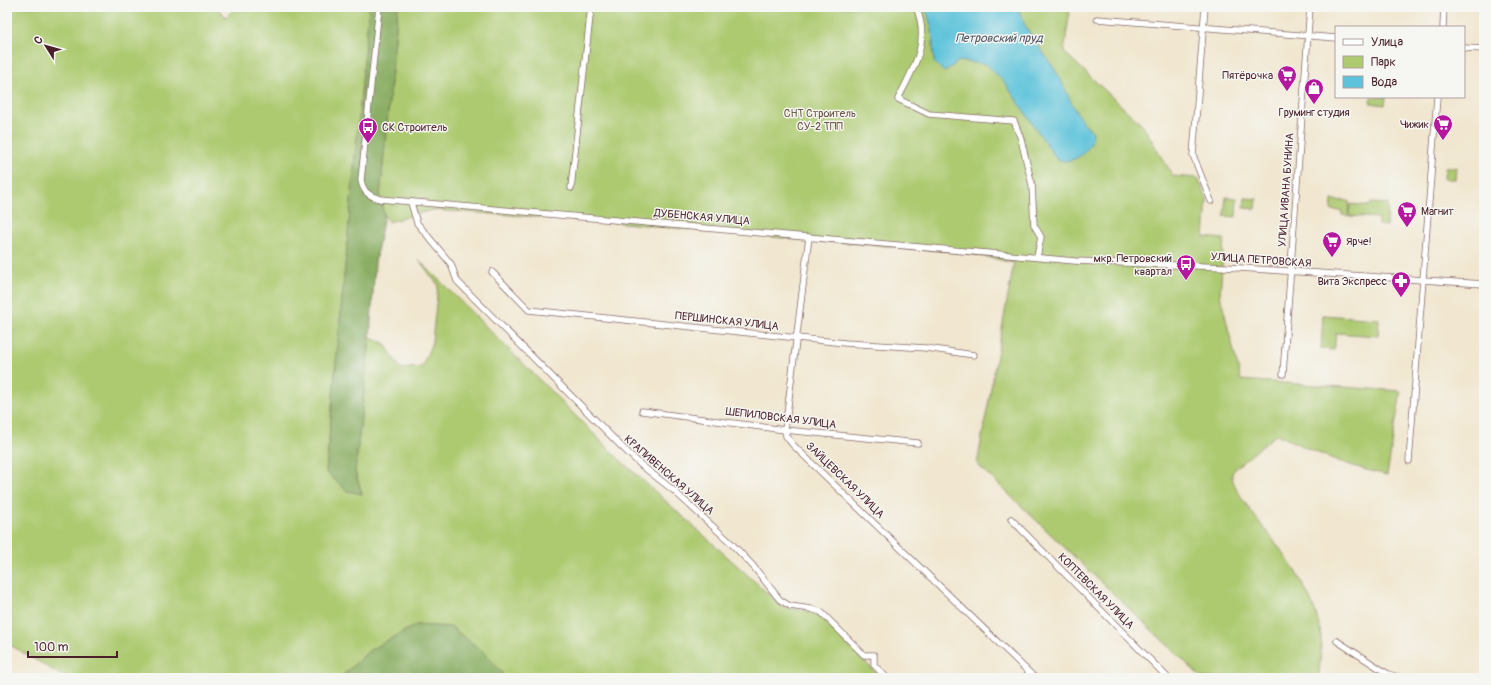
<svg xmlns="http://www.w3.org/2000/svg" width="1491" height="685" font-family="Pangolin,sans-serif">
<rect width="100%" height="100%" fill="#f6f6f2"/>
<filter id="ink" filterUnits="userSpaceOnUse"><feTurbulence type="fractalNoise" baseFrequency=".025" numOctaves="2"/><feDisplacementMap in="SourceGraphic" scale="8" xChannelSelector="R" yChannelSelector="G"/><feConvolveMatrix kernelMatrix="1 2 1 2 8 2 1 2 1" color-interpolation-filters="sRGB"/></filter>
<filter id="wash" filterUnits="userSpaceOnUse"><feTurbulence type="fractalNoise" baseFrequency=".012" numOctaves="4" result="noise"/><feDisplacementMap in="SourceGraphic" scale="16" xChannelSelector="R" yChannelSelector="G"/><feGaussianBlur stdDeviation="0.9" result="paint"/><feColorMatrix in="noise" values="0 0 0 0 0 0 0 0 0 0 0 0 0 0 0 0 0 1.4 0 .05"/><feComposite in="paint" operator="in"/></filter>
<g filter="url(#wash)">
<rect width="100%" height="100%" fill="#f1e7d0"/>
<path fill="#adca71" stroke="#7c744e" d="M7,7h209l10,10 10,-10h133l-43,465 36,21 -7,-22 15,-133 14,5 17,26 21,-2 10,-25 6,-57 -19,-25 199,198 165,149 29,4 6,3 63,64h-380l2,-4 -52,-46 -35,-3 -46,25 -30,28h-274l-59,-35z
M398,7h677l-5,2 -6,43 79,74 30,50 25,2 9,21 -3,38 20,2 -4,56 21,85 160,11 -14,84c-38,-8 -76,-24 -110,-41l-42,34c0,1 -3,5 -3,6 -2,13 31,53 40,64 19,25 42,59 48,91 3,15 -1,34 -1,49h-117l-225,-214 37,-201 -51,-11 -179,-14 -182,-17 -170,-11 -44,12 -4,-7 -4,-19z
M1371,97h15l-1,8 -15,-2z
M1445,167h11l-1,12h-11z
M1226,197l11,1 -1,19 -12,-1z
M1245,198l12,1 -1,10 -12,-1z
M1332,200l17,1 -1,15 -6,-1v-4l-11,-1z
M1371,203l17,1 -1,22 -9,-1v-7l-29,-2 1,-12 20,2z
M1323,315l56,4 -1,17 -42,-3 -2,17 -13,-1z"/>
<path fill="#8aae63" stroke="#6a6647" d="M369,7h29l-18,189 4,19 -9,48 -5,75 -15,133 7,23 -15,-3 -21,-19z
M416,625l35,2 33,25 19,22 -2,4h-161l30,-28z"/>
<path fill="#5dc3da" stroke="#547182" d="M925,7h93c6,24 26,45 39,66 12,21 17,43 36,59 0,18 -18,33 -36,28l-52,-77 -19,-19 -27,-3 -15,11 -10,-10 -2,-34z"/>
</g>
<g filter="url(#ink)">
<g fill="none" stroke-linecap="round" stroke-linejoin="round">
<g stroke="#846565" stroke-width="7">
<path id="street" d="M379,7l-18,173c2,12 8,16 19,19l695,62 150,6 259,17
M916,7c15,35 -3,62 -18,92l31,15 85,7 7,18 11,46 2,40 7,12 -4,20
M1205,7l-12,148 18,46
M1097,19l239,19
M1443,27l1,-20
M1464,48l20,1
M571,188l20,-181
M411,203l6,20 34,41 6,17 165,166 19,18 32,25 57,52 23,24 27,34 10,6 21,3 10,3 43,43h10v10l13,13
M809,237l-24,193 1,6 7,9 242,233
M492,272l37,38 316,33 81,5 48,7
M1283,374l27,-367
M642,411l143,19 133,13
M1409,461l28,-364
M1011,519l157,159
M1337,641l51,33 14,4"/>
</g>
<use href="#street" stroke="#fff" stroke-width="5.5"/>
</g>
</g>
<defs>
<g id="supermarket-pin" transform="scale(1)"><path d="M0 17L-7.5 6A9.5 9.5 0 1 1 7.5 6Z" fill="#b5179e" stroke="#f6f6f2"/><path d="M-6-5.5h2.5l.6 2H6L4.5 2H-2.5L-4.4-4H-6ZM-1.5 3.2a1.3 1.3 0 1 0 .1 0ZM3 3.2a1.3 1.3 0 1 0 .1 0Z" fill="#fff"/></g>
<g id="shop-pin" transform="scale(1)"><path d="M0 17L-7.5 6A9.5 9.5 0 1 1 7.5 6Z" fill="#b5179e" stroke="#f6f6f2"/><path d="M-5-2.5h2.3a2.7 3.5 0 0 1 5.4 0H5L5.5 6h-11ZM-1.5-2.5h3a1.5 2.3 0 0 0-3 0Z" fill="#fff"/></g>
<g id="bus-pin" transform="scale(1)"><path d="M0 17L-7.5 6A9.5 9.5 0 1 1 7.5 6Z" fill="#b5179e" stroke="#f6f6f2"/><path d="M-5-6H5V4H4V6H2V4H-2V6H-4V4H-5ZM-3.5-4V0h7V-4ZM-3.5 1.2v1.5H-2V1.2ZM2 1.2v1.5H3.5V1.2Z" fill="#fff"/></g>
<g id="pharmacy-pin" transform="scale(1)"><path d="M0 17L-7.5 6A9.5 9.5 0 1 1 7.5 6Z" fill="#b5179e" stroke="#f6f6f2"/><path d="M-2-6h4v4h4v4h-4v4h-4v-4h-4v-4h4Z" fill="#fff"/></g>
</defs>
<g fill-rule="evenodd">
<use href="#supermarket-pin" x="1287" y="75"/>
<use href="#shop-pin" x="1314" y="88"/>
<use href="#supermarket-pin" x="1443" y="124"/>
<use href="#bus-pin" x="368" y="127"/>
<use href="#supermarket-pin" x="1407" y="211"/>
<use href="#supermarket-pin" x="1332" y="241"/>
<use href="#bus-pin" x="1186" y="264"/>
<use href="#pharmacy-pin" x="1401" y="281"/>
</g>
<g text-anchor="middle" dominant-baseline="central" stroke-width="3" stroke-linejoin="round" paint-order="stroke">
<g font-size="11" fill="#4a1f2b" stroke="#f6f6f2" text-anchor="end">
<text x="1273" y="75">Пятёрочка</text>
<text x="1314" y="112" text-anchor="middle">Груминг студия</text>
<text x="1429" y="124">Чижик</text>
<text x="382" y="127" text-anchor="start">СК Строитель</text>
<text x="1421" y="211" text-anchor="start">Магнит</text>
<text x="1346" y="241" text-anchor="start">Ярче!</text>
<text x="1172" y="258">мкр. Петровский<tspan x="1172" dy="13">квартал</tspan></text>
<text x="1387" y="281">Вита Экспресс</text>
</g>
<g font-size="11" fill="#685240" stroke="#f6f6f2">
<text x="820" y="113">СНТ Строитель<tspan x="820" dy="13">СУ-2 ТПП</tspan></text>
</g>
<g font-size="11" fill="#4a1f2b" stroke="#f6f6f2">
<text transform="translate(1286 190) rotate(-86)">УЛИЦА ИВАНА БУНИНА</text>
<text transform="translate(702 217) rotate(5)">ДУБЕНСКАЯ УЛИЦА</text>
<text transform="translate(1261 260) rotate(4)">УЛИЦА ПЕТРОВСКАЯ</text>
<text transform="translate(727 321) rotate(6)">ПЕРШИНСКАЯ УЛИЦА</text>
<text transform="translate(781 418) rotate(7)">ШЕПИЛОВСКАЯ УЛИЦА</text>
<text transform="translate(669 475) rotate(41)">КРАПИВЕНСКАЯ УЛИЦА</text>
<text transform="translate(845 480) rotate(44)">ЗАЙЦЕВСКАЯ УЛИЦА</text>
<text transform="translate(1096 591) rotate(45)">КОПТЕВСКАЯ УЛИЦА</text>
</g>
<g font-size="12" font-style="italic" fill="#515868" stroke="#f6f6f2">
<text x="999" y="38">Петровский пруд</text>
</g>
</g>
<rect width="1491" height="685" fill="none" stroke="#f6f6f2" stroke-width="24"/>
<rect x="1335" y="26" width="130" height="72" fill="#f6f6f2" stroke="#b1a0a2"/>
<rect x="1343" y="39" width="20" height="6" fill="#ffffff" stroke="#b1a0a2"/>
<text x="1371" y="46" font-size="12" fill="#4a1f2b">Улица</text>
<rect x="1343" y="56" width="20" height="12" fill="#adca71" stroke="#b1a0a2"/>
<text x="1371" y="66" font-size="12" fill="#4a1f2b">Парк</text>
<rect x="1343" y="76" width="20" height="12" fill="#5dc3da" stroke="#b1a0a2"/>
<text x="1371" y="86" font-size="12" fill="#4a1f2b">Вода</text>
<g transform="translate(46 46) rotate(307)" stroke="#f6f6f2" stroke-width="3" paint-order="stroke">
<path d="M0-3L7 15L0 10L-7 15Z" fill="#4a1f2b"/>
<text y="-6" font-size="11" font-weight="bold" text-anchor="middle" fill="#4a1f2b">С</text>
</g>
<path d="M28 651v6h89v-6" fill="none" stroke="#4a1f2b" stroke-width="2"/>
<text x="34" y="651" font-size="12" fill="#4a1f2b" stroke="#f6f6f2" stroke-width="3" paint-order="stroke">100 m</text>
</svg>
